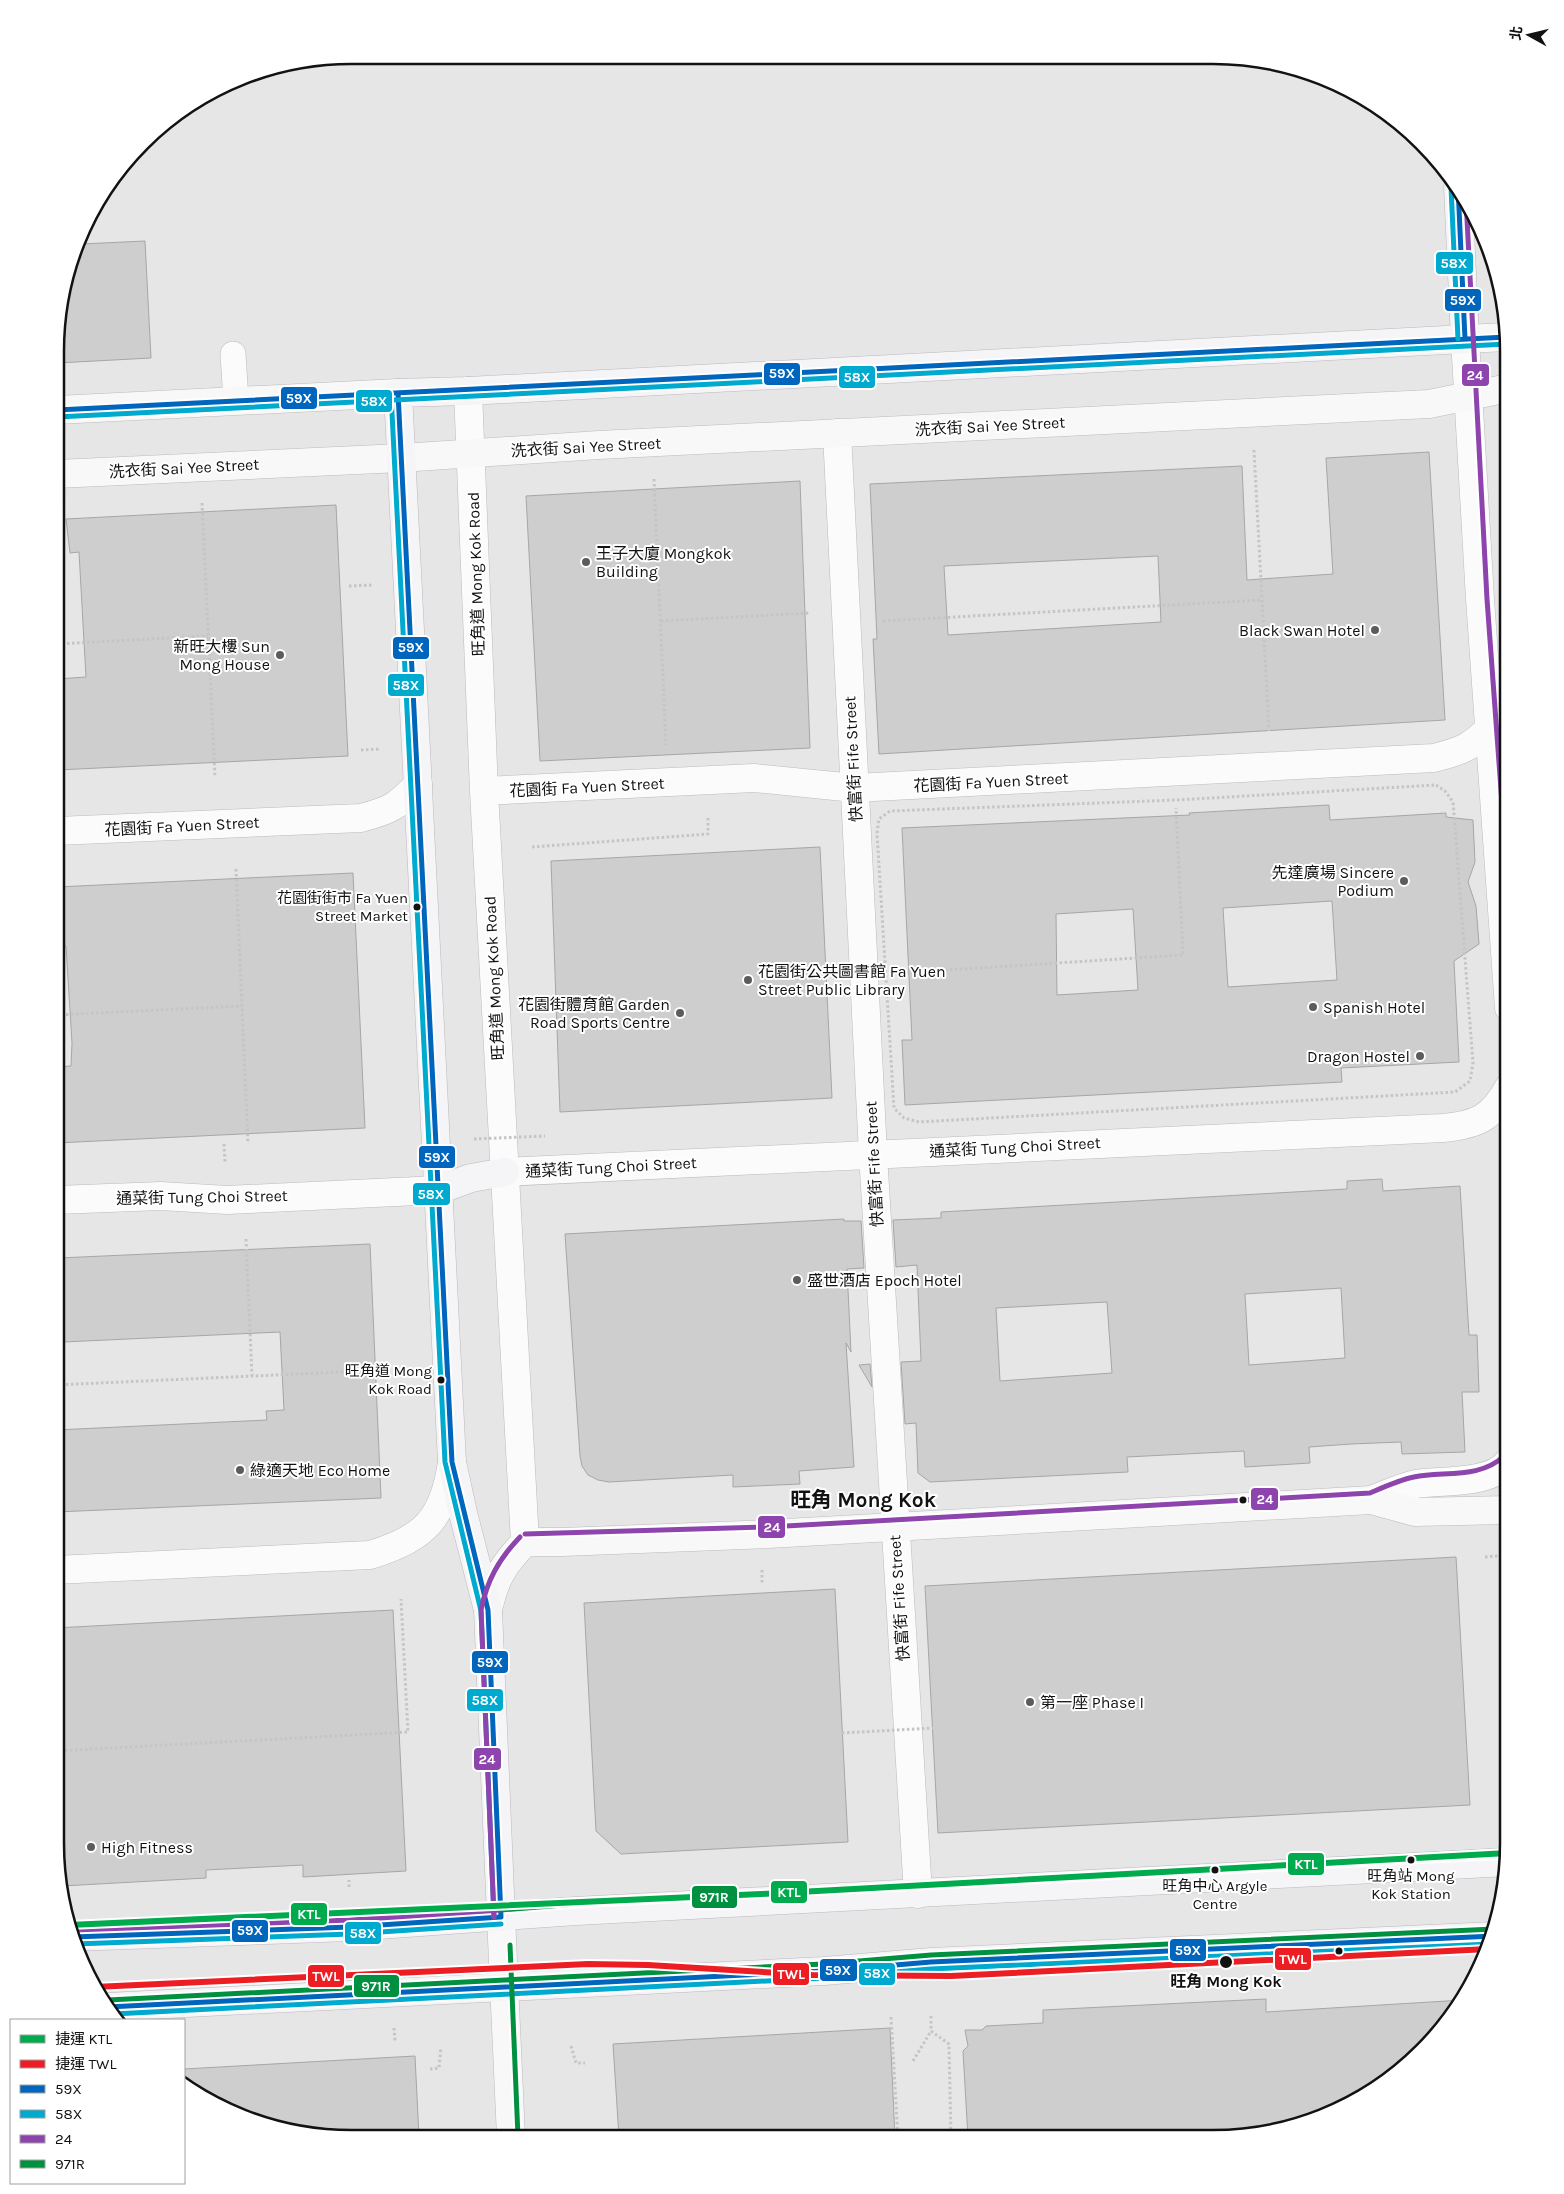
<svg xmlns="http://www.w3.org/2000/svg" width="1564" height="2194" font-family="Karla,'Noto Sans TC',sans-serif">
<rect width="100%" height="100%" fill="#e6e6e6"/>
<path fill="#cfcece" stroke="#a6a6a6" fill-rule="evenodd" d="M145,241l6,117 -94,5 1,-51 23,-68z
M1429,452l16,268 -566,34 -6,-115h4l-7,-155 372,-18 5,114 86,-6 -7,-116zM1158,556l3,66 -213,13 -4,-69z
M800,481l10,267 -270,13 -14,-265z
M336,505l12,251 -291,14v-91l29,-2 -7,-125 -9,1 -4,-34z
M1329,805l1,15 116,-7v4l27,3 2,42 -7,20 8,24 3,38 -25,17 5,101 -118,6 1,14 -437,23 -3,-65h10l-10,-212 288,-13 -1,-2zM1332,901l5,79 -109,7 -5,-79zM1133,909l5,81 -81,5 -1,-81z
M820,847l12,251 -272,14 -9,-251z
M353,873l12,255 -309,15v-76l15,-1 1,-23 -6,-97h-9v-59z
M1382,1179l1,12 77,-5 9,149h8l2,57h-17l3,60 -63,2 -1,-12 -50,2 -42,3 1,16 -65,4 -1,-16 -117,6 1,15 -198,10 -12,-9 -2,-50 -11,1 -4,-62 20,-1 -4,-96 -21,2 -3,-47 48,-2v-6l406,-23v-8zM1341,1288l4,70 -96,7 -4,-71zM1107,1302l5,71 -112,8 -4,-73z
M844,1219v2h17l3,47 -17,1 4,83 -5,-9 8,124 -55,4 1,13 -67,3v-12l-124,7 -11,-2 -10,-5 -6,-9 -2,-10 -15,-222z
M370,1244l11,254 -325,14v-82l211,-10 -1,-9 18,-1 -4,-78 -217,10 -4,-84z
M870,1364l2,23 -13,-22z
M1456,1557l14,248 -532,28 -13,-247z
M835,1589l13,253 -227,12 -25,-23 -12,-228z
M393,1610l13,261 -103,6v-12l-97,5v8l-144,8v-8h-4l-3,-35v-215z
M1266,1999v13l197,-12 -4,8 -51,58 -64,43 -73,24 -58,6 -245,-1 -5,-87 5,-5 -3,-16h17l4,-4 57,-3v-13z
M890,2028l5,110 -276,-1 -6,-93z
M415,2056l4,81 -106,-1 -75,-19 -54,-32v-16z"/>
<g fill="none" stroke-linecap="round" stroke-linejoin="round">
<g stroke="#bbb" stroke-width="26">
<path id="lane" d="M233,354l3,47"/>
</g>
<g stroke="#bbb" stroke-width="29">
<path id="street" d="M1465,339l15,260 29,409
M468,391l16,400 41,751
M837,433l36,721 45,740
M484,791l270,-13 100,10 580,-30c27,-7 36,-10 55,-29
M57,831l304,-13c30,-8 35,-11 57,-33
M505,1172l938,-44c34,-3 49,-10 66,-41
M56,1200l105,-4 66,4 211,-10
M1371,1500c15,-5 30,-13 45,-16 25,-4 76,1 93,-23
M55,1570l315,-15c55,-16 74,-37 82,-93"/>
</g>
<g stroke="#bbb" stroke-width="29">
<path id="secondary" d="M1465,339l42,-2
M57,410l341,-17
M57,474l344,-16 198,-13 830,-41 80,-16
M488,1610c7,-32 15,-45 37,-68h37l206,-8 603,-34 44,12 93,-2
M501,1917l10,220"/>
</g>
<g stroke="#bcb8be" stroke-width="29">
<path id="primary" d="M438,1190l33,-12 34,-6
M501,1917l-13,-307 -25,-97 -11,-51 -54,-1069 70,-2 997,-52 -7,-152
M73,1937l277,-10 226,-16 932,-49
M108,2007l716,-36 107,-9 563,-26"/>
</g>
<path stroke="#c5c5c5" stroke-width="3" stroke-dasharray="2.5 2.5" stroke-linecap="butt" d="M1254,450l15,281
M654,479l12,266
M202,503l13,274
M349,586l23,-1
M661,621l149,-8
M883,621l378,-21
M57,644l151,-8
M361,750l20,-1
M1436,785l9,6 8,11 20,261 -3,18 -15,11 -536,30 -15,-4 -10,-10 -17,-275 2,-14 11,-8 286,-11z
M532,847l176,-13v-17
M236,869l12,274
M900,973l283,-18 -7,-147
M56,1015l186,-9
M224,1144l1,19
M246,1239l6,137
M56,1385l329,-15
M1485,1557l23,-2
M762,1570v14
M55,1751l353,-19 -7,-133
M349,1887v-7
M931,2016v14
M891,2017l7,121
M394,2028l1,13
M931,2031l18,13 2,94
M571,2046l5,17h9
M913,2061l18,-30
M430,2069l9,-1 2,-21"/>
<use href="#lane" stroke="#fbfbfb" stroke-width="25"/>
<use href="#street" stroke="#fbfbfb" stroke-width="28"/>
<use href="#secondary" stroke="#f9f8f9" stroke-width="28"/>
<use href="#primary" stroke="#f5f4f6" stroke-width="28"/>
<path stroke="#c5c5c5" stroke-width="3" stroke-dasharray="2.5 2.5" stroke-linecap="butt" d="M474,1139l71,-3
M842,1733l91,-5"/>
<g stroke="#fff" stroke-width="9">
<path id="bus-1" d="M1458,187l7,152
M398,393l54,1069 36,148 13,307
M57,410l1450,-73
M73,1937l277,-10 151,-10
M108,2007l716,-36 107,-9 563,-26"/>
</g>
<g stroke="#fff" stroke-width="9">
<path id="bus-2" d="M1451,187l7,152
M391,393l54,1069 36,149 13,306
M57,417l1450,-73
M75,1944l275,-10 151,-10
M113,2014l711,-36 107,-9 560,-25"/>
</g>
<g stroke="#fff" stroke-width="9">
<path id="bus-3" d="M1466,200l21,399 22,300
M525,1534l243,-7 602,-34c14,-6 29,-13 44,-16 30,-6 66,2 90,-21
M494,1917l-13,-307c6,-30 18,-51 39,-73
M73,1930l277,-10 151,-10"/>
</g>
<g stroke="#fff" stroke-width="9">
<path id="bus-4" d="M500,1910l76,-6 932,-49
M510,1945l8,192
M108,2000l715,-36 108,-9 563,-26"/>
</g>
<use href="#bus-1" stroke="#0065bd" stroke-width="5"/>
<use href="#bus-2" stroke="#00a9ce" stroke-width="5"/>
<use href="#bus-3" stroke="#8e44ad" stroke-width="5"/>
<use href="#bus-4" stroke="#009140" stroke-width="5"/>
<g stroke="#fff" stroke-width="10">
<path id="metro-1" d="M69,1925l692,-31 747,-41"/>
</g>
<g stroke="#fff" stroke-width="10">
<path id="metro-2" d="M94,1987l494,-23 60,1 164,10 139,1 537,-27"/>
</g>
<use href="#metro-1" stroke="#00ab4e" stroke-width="6"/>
<use href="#metro-2" stroke="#ed1d24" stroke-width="6"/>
</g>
<g fill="#5c5c5c" stroke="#fff" stroke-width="2">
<circle cx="586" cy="562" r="5"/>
<circle cx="1375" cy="630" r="5"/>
<circle cx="280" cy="655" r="5"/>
<circle cx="1404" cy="881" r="5"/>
<circle cx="748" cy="980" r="5"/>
<circle cx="1313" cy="1007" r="5"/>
<circle cx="680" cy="1013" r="5"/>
<circle cx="1420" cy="1056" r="5"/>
<circle cx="797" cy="1280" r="5"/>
<circle cx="240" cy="1470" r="5"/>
<circle cx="1030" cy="1702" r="5"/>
<circle cx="91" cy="1847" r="5"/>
</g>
<g fill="#121212" stroke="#fff" stroke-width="2">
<circle cx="417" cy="907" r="4.5"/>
<circle cx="441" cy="1380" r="4.5"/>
<circle cx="1243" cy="1500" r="4.5"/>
<circle cx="1411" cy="1860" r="4.5"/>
<circle cx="1215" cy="1870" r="4.5"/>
<circle cx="1339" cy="1951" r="4.5"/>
<circle cx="1226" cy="1962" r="7"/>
</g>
<g text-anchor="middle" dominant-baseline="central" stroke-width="4" stroke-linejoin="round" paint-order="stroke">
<g font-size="15" fill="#121212" stroke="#fff" text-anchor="end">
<text x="408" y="898">花園街街市 Fa Yuen<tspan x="408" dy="18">Street Market</tspan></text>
<text x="432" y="1371">旺角道 Mong<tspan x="432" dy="18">Kok Road</tspan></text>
<text x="1411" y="1876" text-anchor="middle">旺角站 Mong<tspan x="1411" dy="18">Kok Station</tspan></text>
<text x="1215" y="1886" text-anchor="middle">旺角中心 Argyle<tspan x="1215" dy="18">Centre</tspan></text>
</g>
<g font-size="16" fill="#121212" stroke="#fff">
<text transform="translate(990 426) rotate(-3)">洗衣街 Sai Yee Street</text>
<text transform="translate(586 447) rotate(-3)">洗衣街 Sai Yee Street</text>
<text transform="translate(184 468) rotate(-3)">洗衣街 Sai Yee Street</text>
<text transform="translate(476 574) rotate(-92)">旺角道 Mong Kok Road</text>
<text transform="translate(853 759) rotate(-93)">快富街 Fife Street</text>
<text transform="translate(991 782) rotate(-3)">花園街 Fa Yuen Street</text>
<text transform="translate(587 787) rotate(-3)">花園街 Fa Yuen Street</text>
<text transform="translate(182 826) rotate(-3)">花園街 Fa Yuen Street</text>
<text transform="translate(494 978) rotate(-93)">旺角道 Mong Kok Road</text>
<text transform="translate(1015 1147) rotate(-3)">通菜街 Tung Choi Street</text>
<text transform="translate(874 1164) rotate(-93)">快富街 Fife Street</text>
<text transform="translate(611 1167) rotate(-3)">通菜街 Tung Choi Street</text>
<text transform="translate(202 1197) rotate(-1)">通菜街 Tung Choi Street</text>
<text transform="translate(899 1598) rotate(-94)">快富街 Fife Street</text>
</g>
<g font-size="16" fill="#121212" stroke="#fff" text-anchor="start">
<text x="596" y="553">王子大廈 Mongkok<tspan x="596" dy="18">Building</tspan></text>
<text x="1365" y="630" text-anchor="end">Black Swan Hotel</text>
<text x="270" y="646" text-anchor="end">新旺大樓 Sun<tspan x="270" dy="18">Mong House</tspan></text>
<text x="1394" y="872" text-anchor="end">先達廣場 Sincere<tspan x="1394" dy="18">Podium</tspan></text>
<text x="758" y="971">花園街公共圖書館 Fa Yuen<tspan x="758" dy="18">Street Public Library</tspan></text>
<text x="670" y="1004" text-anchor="end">花園街體育館 Garden<tspan x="670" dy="18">Road Sports Centre</tspan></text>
<text x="1323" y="1007">Spanish Hotel</text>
<text x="1410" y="1056" text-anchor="end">Dragon Hostel</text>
<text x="807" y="1280">盛世酒店 Epoch Hotel</text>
<text x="250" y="1470">綠適天地 Eco Home</text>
<text x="1040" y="1702">第一座 Phase I</text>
<text x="101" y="1847">High Fitness</text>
</g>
<g font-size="16" font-weight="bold" fill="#121212" stroke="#fff">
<text x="1226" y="1981">旺角 Mong Kok</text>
</g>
<g font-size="21" font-weight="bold" fill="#121212" stroke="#fff">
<text x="863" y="1500">旺角 Mong Kok</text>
</g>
</g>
<path d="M0 0H1564V2194H0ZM351 64H1213A287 287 0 0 1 1500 351V1843A287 287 0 0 1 1213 2130H351A287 287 0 0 1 64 1843V351A287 287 0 0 1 351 64Z" fill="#fff" fill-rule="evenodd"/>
<path fill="none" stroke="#121212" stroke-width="2.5" d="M351 64H1213A287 287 0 0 1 1500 351V1843A287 287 0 0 1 1213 2130H351A287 287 0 0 1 64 1843V351A287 287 0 0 1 351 64Z"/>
<g stroke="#fff" stroke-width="2">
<rect x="1435" y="251" width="39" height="24" rx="5" fill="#00a9ce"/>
<rect x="1444" y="288" width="38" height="24" rx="5" fill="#0065bd"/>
<rect x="763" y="362" width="38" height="24" rx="5" fill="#0065bd"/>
<rect x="1461" y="363" width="29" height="24" rx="5" fill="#8e44ad"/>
<rect x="838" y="365" width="38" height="24" rx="5" fill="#00a9ce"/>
<rect x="280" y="386" width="38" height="24" rx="5" fill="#0065bd"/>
<rect x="355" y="389" width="38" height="24" rx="5" fill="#00a9ce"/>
<rect x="392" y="636" width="38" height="24" rx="5" fill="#0065bd"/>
<rect x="387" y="673" width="38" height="24" rx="5" fill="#00a9ce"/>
<rect x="418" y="1145" width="38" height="24" rx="5" fill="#0065bd"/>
<rect x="412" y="1182" width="39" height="24" rx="5" fill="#00a9ce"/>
<rect x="1250" y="1487" width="29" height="24" rx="5" fill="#8e44ad"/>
<rect x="757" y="1515" width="29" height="24" rx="5" fill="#8e44ad"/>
<rect x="471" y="1650" width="38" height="24" rx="5" fill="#0065bd"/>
<rect x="466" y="1688" width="38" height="24" rx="5" fill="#00a9ce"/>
<rect x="473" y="1747" width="29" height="24" rx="5" fill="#8e44ad"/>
<rect x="1287" y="1852" width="38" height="24" rx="5" fill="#00ab4e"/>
<rect x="770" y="1880" width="38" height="24" rx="5" fill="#00ab4e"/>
<rect x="691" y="1885" width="47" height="24" rx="5" fill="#009140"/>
<rect x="290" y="1902" width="38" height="24" rx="5" fill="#00ab4e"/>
<rect x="231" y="1919" width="38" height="24" rx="5" fill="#0065bd"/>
<rect x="344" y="1921" width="38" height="24" rx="5" fill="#00a9ce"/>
<rect x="1169" y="1938" width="38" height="24" rx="5" fill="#0065bd"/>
<rect x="1274" y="1947" width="38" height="24" rx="5" fill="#ed1d24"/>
<rect x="819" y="1958" width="39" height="24" rx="5" fill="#0065bd"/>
<rect x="858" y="1962" width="38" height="24" rx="5" fill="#00a9ce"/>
<rect x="772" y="1962" width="38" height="24" rx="5" fill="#ed1d24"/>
<rect x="307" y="1964" width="38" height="24" rx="5" fill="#ed1d24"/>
<rect x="353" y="1974" width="47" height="24" rx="5" fill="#009140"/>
</g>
<g font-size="14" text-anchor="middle" font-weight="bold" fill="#fff">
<text x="1454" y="268">58X</text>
<text x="1463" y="305">59X</text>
<text x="782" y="378">59X</text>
<text x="1475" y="380">24</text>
<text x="857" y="382">58X</text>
<text x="299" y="403">59X</text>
<text x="374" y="406">58X</text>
<text x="411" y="652">59X</text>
<text x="406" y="690">58X</text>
<text x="437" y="1162">59X</text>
<text x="431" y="1199">58X</text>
<text x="1265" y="1504">24</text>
<text x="772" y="1532">24</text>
<text x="490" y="1667">59X</text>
<text x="485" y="1705">58X</text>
<text x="487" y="1764">24</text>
<text x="1306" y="1869">KTL</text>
<text x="789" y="1897">KTL</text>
<text x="714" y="1902">971R</text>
<text x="309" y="1919">KTL</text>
<text x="250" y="1935">59X</text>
<text x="363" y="1938">58X</text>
<text x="1188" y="1955">59X</text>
<text x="1293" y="1964">TWL</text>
<text x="838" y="1975">59X</text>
<text x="877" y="1978">58X</text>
<text x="791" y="1979">TWL</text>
<text x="326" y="1981">TWL</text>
<text x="376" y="1991">971R</text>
</g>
<rect x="10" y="2019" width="175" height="165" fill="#ffffff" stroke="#a0a0a0"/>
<rect x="20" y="2035" width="25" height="8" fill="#00ab4e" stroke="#a0a0a0"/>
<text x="55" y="2044" font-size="15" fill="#121212">捷運 KTL</text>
<rect x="20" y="2060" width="25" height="8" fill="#ed1d24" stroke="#a0a0a0"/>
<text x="55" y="2069" font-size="15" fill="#121212">捷運 TWL</text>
<rect x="20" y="2085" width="25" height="8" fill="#0065bd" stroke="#a0a0a0"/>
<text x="55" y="2094" font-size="15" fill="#121212">59X</text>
<rect x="20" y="2110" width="25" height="8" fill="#00a9ce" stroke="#a0a0a0"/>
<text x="55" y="2119" font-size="15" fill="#121212">58X</text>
<rect x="20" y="2135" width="25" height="8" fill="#8e44ad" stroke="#a0a0a0"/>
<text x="55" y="2144" font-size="15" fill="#121212">24</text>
<rect x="20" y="2160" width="25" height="8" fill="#009140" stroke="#a0a0a0"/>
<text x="55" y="2169" font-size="15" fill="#121212">971R</text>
<g transform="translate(1529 35) rotate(278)" stroke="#ffffff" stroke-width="4" paint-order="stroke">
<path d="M0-4L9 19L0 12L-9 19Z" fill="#121212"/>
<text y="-8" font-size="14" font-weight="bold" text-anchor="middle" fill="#121212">北</text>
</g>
</svg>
